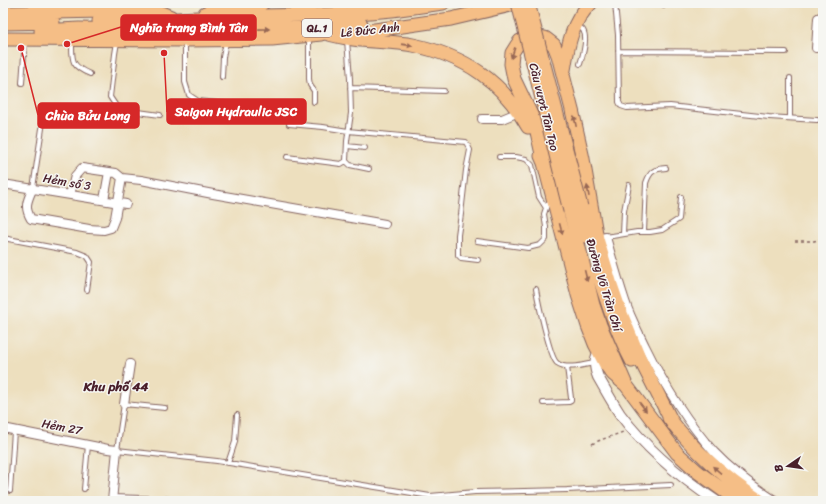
<svg xmlns="http://www.w3.org/2000/svg" width="826" height="504" font-family="Sriracha,sans-serif">
<rect width="100%" height="100%" fill="#f6f6f2"/>
<filter id="ink" filterUnits="userSpaceOnUse"><feTurbulence type="fractalNoise" baseFrequency=".025" numOctaves="2"/><feDisplacementMap in="SourceGraphic" scale="8" xChannelSelector="R" yChannelSelector="G"/><feConvolveMatrix kernelMatrix="1 2 1 2 8 2 1 2 1" color-interpolation-filters="sRGB"/></filter>
<filter id="wash" filterUnits="userSpaceOnUse"><feTurbulence type="fractalNoise" baseFrequency=".012" numOctaves="4" result="noise"/><feDisplacementMap in="SourceGraphic" scale="16" xChannelSelector="R" yChannelSelector="G"/><feGaussianBlur stdDeviation="0.9" result="paint"/><feColorMatrix in="noise" values="0 0 0 0 0 0 0 0 0 0 0 0 0 0 0 0 0 1.4 0 .05"/><feComposite in="paint" operator="in"/></filter>
<g filter="url(#wash)">
<rect width="100%" height="100%" fill="#eddfbe"/>
<path fill="#7fcc8b" stroke="#64765b" d="M280,3h77l-52,3 -19,3 -15,-1z"/>
</g>
<g filter="url(#ink)">
<g fill="none" stroke-linecap="round" stroke-linejoin="round">
<g stroke="#83625e" stroke-width="6">
<path id="service" d="M615,3l3,32 1,67 2,4 6,2 43,-2 99,11 48,3
M664,5v-2
M578,25c0,1 4,4 5,5 5,8 0,25 -3,34
M309,37v42l1,6 4,6v11
M72,42c0,19 -1,24 18,32
M117,42l-2,12 -5,43 6,9 15,5 29,4
M185,42v40l4,13 9,6 38,4 34,5
M618,51l168,1
M222,77l1,-20 3,-15
M22,83l3,-42
M350,88l94,3
M790,118v-40
M289,124l34,3 25,4 118,11 4,8 -4,20 -5,44 -3,21v20l3,3 17,2
M347,146l18,2
M287,157l54,7 5,-3 1,-20 4,-28 -1,-34 -3,-39
M499,157h17l10,2 6,6 7,32 7,11
M346,161l4,4 19,4
M33,188l11,-73
M644,232l2,-49c4,-12 8,-14 20,-15
M623,234l1,-23 5,-26
M606,237l31,-5h13l12,-2 17,-11 2,-22
M3,238l74,14 10,4 4,6 -4,28
M477,241l51,7 12,-3 6,-6v-12l-2,-13 3,-9 5,-3
M536,289c2,12 14,69 21,74 9,7 27,2 37,0
M543,403l26,-1 2,-1v-3l-4,-31
M165,408l-41,-4 -7,46 100,11 213,35 45,-4 92,-2 104,-5
M228,463l7,-21 2,-27
M84,489l4,-44
M10,491l4,-60"/>
</g>
<g stroke="#83625e" stroke-width="10">
<path id="minor" d="M816,48l2,-30 5,-2
M482,119h20l17,-7
M3,184l123,20
M33,188c-6,13 -9,19 -2,31l58,10 15,1 7,-2 4,-10 7,-40
M70,195l5,-19 7,-8 34,5 6,5 19,2 72,14 172,30
M104,200l5,-28
M597,239l9,-2c6,22 12,43 19,64 5,16 13,30 20,45 18,37 41,75 69,106 18,19 40,35 62,49
M124,404l6,-40
M3,428l105,21 9,1 -5,51
M112,499l58,2"/>
</g>
<g stroke="#83625e" stroke-width="12">
<path id="tertiary" d="M599,351c-5,10 -5,16 -1,26 7,12 14,25 22,37 26,35 60,63 96,87"/>
</g>
<g stroke="#83625e" stroke-width="15">
<path id="trunk" d="M234,12l29,-9
M3,13l151,-3 17,7
M205,13l28,-10
M99,21l78,-2 41,-2 95,-2 46,-2 33,-3 51,-7
M3,23l50,-1
M309,28c12,4 25,8 38,10 22,4 45,3 66,7 52,11 89,36 115,82
M319,28l42,-4
M41,31l38,-2 62,1 156,-2
M350,32l18,-1 83,-12 68,-16
M3,39l182,1 87,-1 49,-5
M564,70c4,-25 8,-49 27,-67
M541,156l3,7 34,132 10,31 7,18 11,21 7,9 13,11
M544,163l-9,-40 -21,-44 -3,-15 1,-11 5,-8 3,-4 10,-4h10l5,1 9,7 4,10 14,55 11,49 14,80 14,46 9,26 19,46 34,67
M581,207l8,30
M570,211l23,94 7,20 26,60 51,68 21,19 40,29
M598,273c9,30 19,60 34,88
M669,418c25,33 56,60 91,83"/>
</g>
<path stroke="#83625e" stroke-width="1.5" stroke-dasharray="3 3" stroke-linecap="butt" d="M795,241h19l9,-2
M592,444c9,-5 21,-8 31,-12
M480,498l3,3"/>
<use href="#service" stroke="#fff" stroke-width="4"/>
<use href="#minor" stroke="#fff" stroke-width="8"/>
<use href="#tertiary" stroke="#fff" stroke-width="10"/>
<use href="#trunk" stroke="#f5be86" stroke-width="13"/>
<g stroke="#83625e" stroke-width="15" stroke-linecap="butt">
<path id="trunk-bridge" d="M518,3l52,208
M528,3l53,204"/>
</g>
<use href="#trunk-bridge" stroke="#f5be86" stroke-width="13"/>
</g>
<defs><path id="oneway-solid" d="M-6-.8H1V-3.2L6.5 0L1 3.2V.8H-6Z"/></defs>
<g fill="#976754">
<use href="#oneway-solid" transform="translate(264 29) rotate(-1)"/>
<use href="#oneway-solid" transform="translate(407 45) rotate(8)"/>
<use href="#oneway-solid" transform="translate(513 53) rotate(109)"/>
<use href="#oneway-solid" transform="translate(575 121) rotate(-102)"/>
<use href="#oneway-solid" transform="translate(588 191) rotate(-100)"/>
<use href="#oneway-solid" transform="translate(561 229) rotate(75)"/>
<use href="#oneway-solid" transform="translate(586 276) rotate(76)"/>
<use href="#oneway-solid" transform="translate(643 407) rotate(52)"/>
<use href="#oneway-solid" transform="translate(717 470) rotate(-139)"/>
</g>
</g>
<g text-anchor="middle" dominant-baseline="central" stroke-width="3" stroke-linejoin="round" paint-order="stroke">
<rect fill="#f6f6f2" stroke="#7e6067" stroke-width="1" x="302" y="19" width="30" height="18" rx="3"/>
<g font-size="11" font-weight="bold" fill="#4a1f2b">
<text x="317" y="28">QL.1</text>
</g>
<g font-size="12" fill="#4a1f2b" stroke="#f6f6f2">
<text transform="translate(370 30) rotate(-6)">Lê Đức Anh</text>
<text transform="translate(544 107) rotate(76)">Cầu vượt Tân Tạo</text>
<text transform="translate(67 182) rotate(10)">Hẻm số 3</text>
<text transform="translate(604 285) rotate(73)">Đường Võ Trần Chí</text>
<text transform="translate(62 427) rotate(11)">Hẻm 27</text>
</g>
<g font-size="13" font-weight="bold" fill="#4a1f2b" stroke="#f6f6f2">
<text x="116" y="386">Khu phố 44</text>
</g>
</g>
<path fill="none" stroke="#d62828" stroke-width="1.5" d="M67 44L121 27M164 53L167 112M21 48L38 115"/>
<g fill="#d62828" stroke="#f6f6f2" stroke-width="1.5">
<circle cx="67" cy="44" r="4"/>
<circle cx="164" cy="53" r="4"/>
<circle cx="21" cy="48" r="4"/>
</g>
<g fill="#d62828" stroke="#d62828" stroke-width="1.5">
<rect x="121" y="15" width="135" height="25" rx="4"/>
<rect x="167" y="99" width="139" height="25" rx="4"/>
<rect x="38" y="103" width="101" height="25" rx="4"/>
</g>
<g font-size="13" text-anchor="middle" font-weight="bold" fill="#fff">
<text x="189" y="32">Nghĩa trang Bình Tân</text>
<text x="236" y="116">Saigon Hydraulic JSC</text>
<text x="88" y="120">Chùa Bửu Long</text>
</g>
<rect width="826" height="504" fill="none" stroke="#f6f6f2" stroke-width="16"/>
<g transform="translate(788 466) rotate(257)" stroke="#f6f6f2" stroke-width="3" paint-order="stroke">
<path d="M0-3L7 15L0 10L-7 15Z" fill="#4a1f2b"/>
<text y="-6" font-size="11" font-weight="bold" text-anchor="middle" fill="#4a1f2b">B</text>
</g>
</svg>
